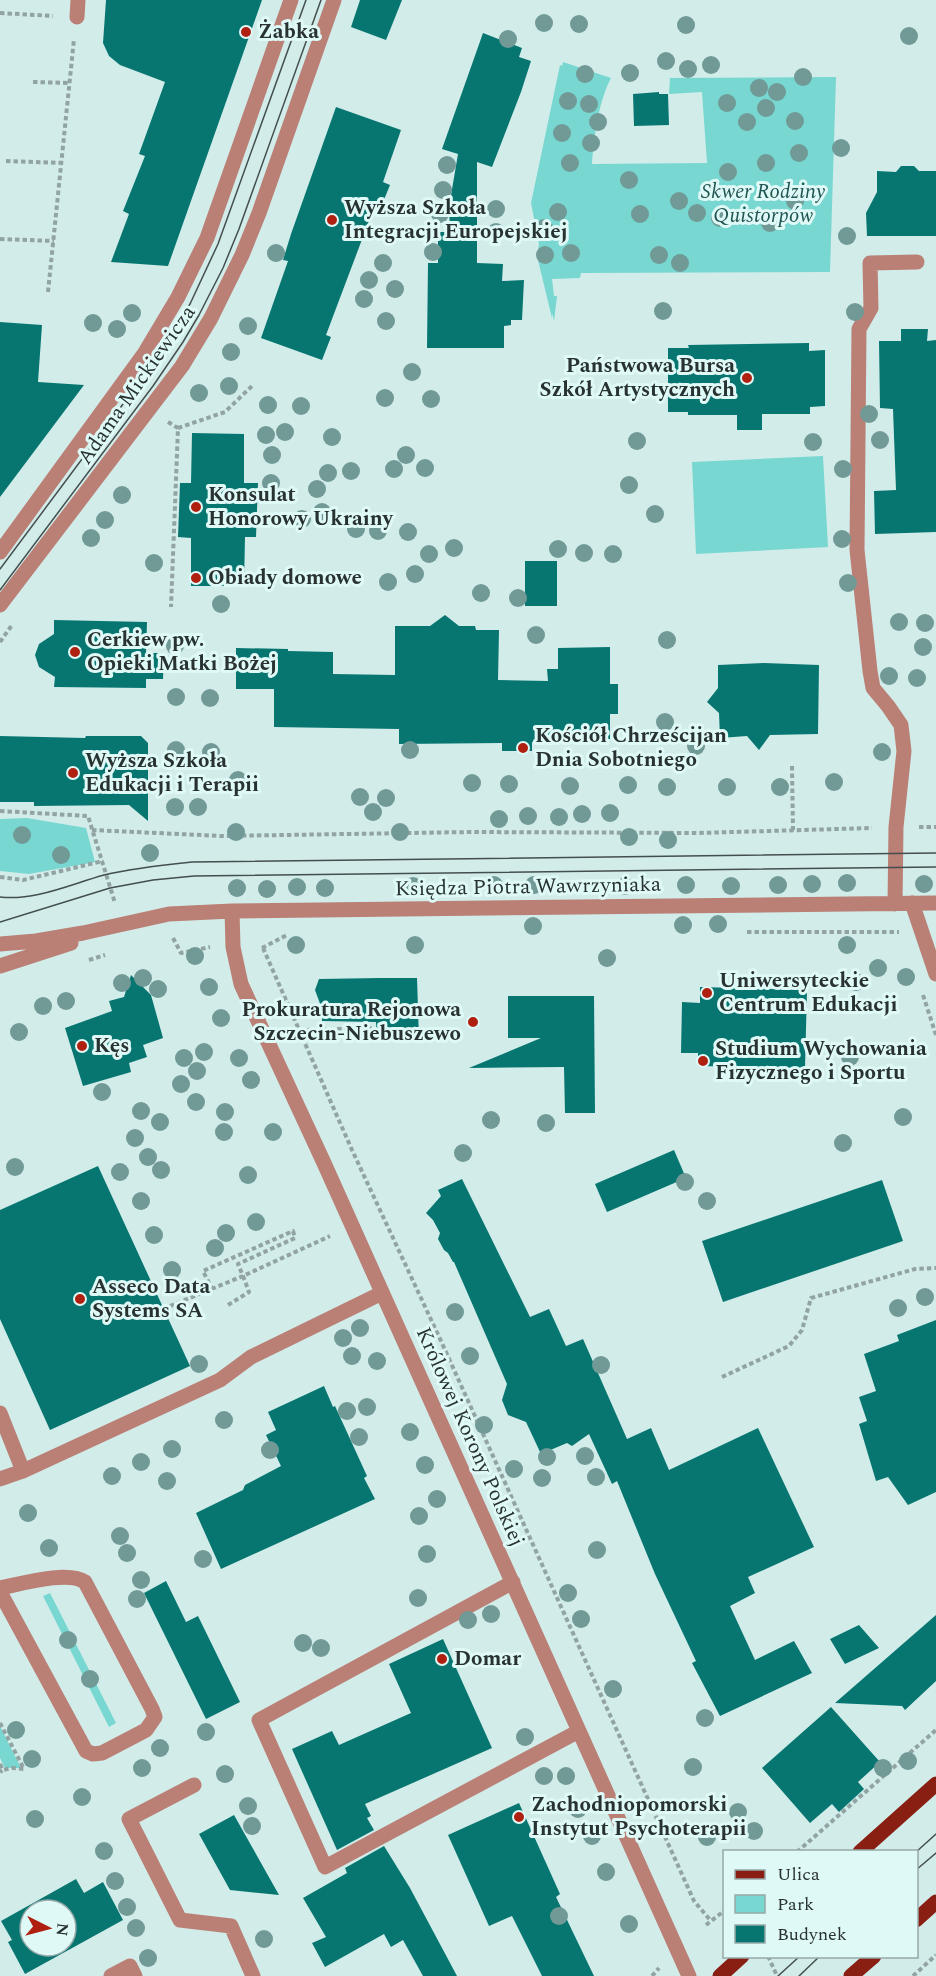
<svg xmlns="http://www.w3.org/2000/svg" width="936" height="1976" font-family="Spectral,serif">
<rect width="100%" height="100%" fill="#d2ecea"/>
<path fill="#78d7d1" d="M563,62l48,16c-13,25 -17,59 -19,86l115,-1 -5,-71 -33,2 1,-16 166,-1 -6,195 -249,1 -1,5 -28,1 2,17h3l-3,25 -2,-8v5l-15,-62 2,-12 -8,-41 29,-138 2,1z
M823,456l5,91 -132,7 -4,-92z
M27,818l59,10 9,34 -66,12 -29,-3v-52z
M50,1593l66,130 -7,4 -66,-131z
M0,1726l21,42h-16l-5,-10z"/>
<path fill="#077671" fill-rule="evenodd" d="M106,0h156l-94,266 -57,-4 18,-48 -6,-3 22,-55 -6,-2 26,-72 -45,-17 -11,-9 -6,-13z
M360,0h42l-16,40 -35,-13z
M483,33l39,15 -3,9 12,4 -10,31 -29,75 -15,-5v101l26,1 -1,17 22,-1 -2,40h-11v5l-7,1v22h-77l1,-85h10v-31h12l-1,-25 9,-53 -16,-5z
M659,92v2h9l1,31 -35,1 -1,-32z
M336,107l65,23 -18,52 7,3 -9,22 -6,-2 -49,130 5,2 -9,23 -61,-22 27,-77 -5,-1 8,-26z
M901,166h13l5,5h17v65h-69l-1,-23 11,-21v-21l19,1z
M0,322l42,3 -4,57 46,3 -84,112z
M901,329h27l-1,12 9,-1v192l-61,2 -1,-43 22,-1 -3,-81 -13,-1 -1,-67h22z
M809,343v8l16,-1v56l-15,1v7h-48v16h-25v-15h-49v-3h-20v-64h21l-1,-3z
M192,433l52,1v49h14l-2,54h-11l-1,49h-53v-48l-13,-1 2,-54h11z
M525,561h32v45h-32z
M445,615l14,11h16l1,4h23l-1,50 50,1 -1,-12h11v-21l52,-1v37h8v30h-8v25h-71v3h-7v9h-30v-8l-103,1v-15l-125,-2v-38h-38v-41l52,1v2l45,1v22l62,1v-49h35z
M54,620l93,2 -1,31h18l-1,26h-17v9l-92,-1 1,-10 -16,-10 -4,-12 4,-11 15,-10z
M764,663l55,2 -1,69 -48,1 -11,15 -12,-14 -27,2 -1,-25 -12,-11 11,-14v-23z
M0,736l85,2 1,-2h55l7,7v78l-19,-16 -95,1v-4h-34z
M131,975l20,20 12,43 -20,7 4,12 -18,6 2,9 -48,14 -18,-58 47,-17 -3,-10 15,-4z
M380,978h37l2,61h-42l-1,-17 -54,-1v-12l-7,-19 4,-11z
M700,987l107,3 -2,78 -107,-2v-13h-17l1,-51 18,1z
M508,996h86l1,117h-30l-1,-46 -95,1 72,-30h-33z
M674,1150l12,28 -79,34 -12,-28z
M98,1166l92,200 -140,64 -50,-111v-109z
M462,1179l68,138 19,-8 17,37 17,-7 44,100 24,-11 18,42 89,-42 56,119 -66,30 7,16 -25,13 25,54 39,-19 18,32 -92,43 -28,-53 4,-2 -41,-87 -38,-93 -5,3 -23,-50 -17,12 -5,-3 -26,11 -15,-32 -18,-7 -6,-15 5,-16 -53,-122h-1l-5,-9 -4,-3 -6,-11 2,-6 -7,-13 -7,-7 15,-17 -3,-6z
M882,1180l21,61 -180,61 -21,-61z
M936,1320v172l-28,13 -20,-28 -12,4 -17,-57 8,-3 -8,-24 17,-6 -12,-37 35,-13 -2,-6z
M324,1386l9,21 2,-1 32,70 -3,2 11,21 -154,70 -25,-56 47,-23 2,-5 36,-19 -15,-31 10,-5 -8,-18z
M166,1581l20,41 12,-6 42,86 -34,17 -62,-126z
M936,1615v66l-31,29 -3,-4 -67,-3z
M859,1625l20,23 -34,16 -15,-25z
M443,1639l49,109 -127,56 6,12 -4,2 7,12 -37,20 -45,-101 40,-18 7,14 72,-32 -22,-49z
M831,1707l49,55 -22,20 6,7 -25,23 -7,-8 -22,19 -48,-55z
M519,1803l41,91 -4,3 38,79h-52l-30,-60 -23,10 -41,-91z
M234,1815l45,80 -49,-5 -31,-56z
M384,1846l26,42 47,88h-34l-20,-36 -12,7 -7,-13 -59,33 -13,-24 14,-6 -23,-39 44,-25 -2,-5z
M76,1879l8,14 19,-11 20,38 -98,54 -17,-32 4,-2 -11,-19zM30,1910h36v36h-36z"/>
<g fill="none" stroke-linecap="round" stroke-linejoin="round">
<path stroke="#91a4a3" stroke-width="4" stroke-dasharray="4.5 3" stroke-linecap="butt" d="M0,13l53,3
M33,82l37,1
M6,161l56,2
M0,239l54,2
M48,292l26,-253
M168,422l10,6 -7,179
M178,428l47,-16 27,-26
M0,642l12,-17
M792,766l1,64
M0,811l88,5 27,87
M919,827h17
M92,830l130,6 250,-4 227,1 173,-5
M0,877l23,3 80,-19
M747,932h152
M173,938l8,15 29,-6
M262,948l25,-13
M263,948l89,202 89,191 253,560 17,20
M89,960l16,-5
M923,995l13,40
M300,1032l6,-2 68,-2
M228,1305l21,-13 -6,-16 87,-40
M163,1309l80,-33 -5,-12 57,-26 -2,-7 -90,40 9,18
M722,1377l67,-31 13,-16 9,-32 104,-29 21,-1
M0,1723l24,46 -12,-1 -9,2
M0,1764l3,6 -3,2
M797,1852l139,-122
M706,1925l18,-14
M768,1956l9,20
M652,1976l7,-8
M913,1976l23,-21"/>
<path stroke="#ba7f75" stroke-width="15" d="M77,17l1,-17
M0,552l144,-198 34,-57 29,-59 84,-238
M0,605l182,-239 29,-48 31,-63 17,-42 75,-213
M912,903l24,71
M895,904l1,-77 8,-76 -3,-26 -13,-19 -15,-18 -3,-17 -13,-121 2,-221 12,-21 -1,-45 47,-1
M232,911l1,36 8,37 83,179 365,813
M0,944l36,-3 47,-8 86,-19 63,-3 704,-8
M0,966l71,-23
M0,1413l23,58
M0,1479l23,-8 197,-91 31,-23 131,-64
M513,1582l-254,138 66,147 254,-136
M0,1588c21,-4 68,-18 85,-6l67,127 3,8 -9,13 -44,23 -9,1 -7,-3 -86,-159
M194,1785l-65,34 51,101 51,6 22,50
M111,1976l19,-10 5,10"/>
<path stroke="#891f13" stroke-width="15" d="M860,1852l76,-68
M916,1920l20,-18
M720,1976l22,-20
M851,1976l23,-20"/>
<path stroke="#434f4e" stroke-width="1.5" d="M0,569l138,-185 52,-80 28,-60 88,-244
M0,590l153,-204 30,-44 16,-27 24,-47 16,-39 82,-229
M0,897c35,4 71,-13 104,-22 29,-7 59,-10 88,-13l744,-9
M0,922l110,-34 43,-8 41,-4 742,-9
M916,1852l20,-18
M916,1870l20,-17
M778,1976l22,-20
M799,1976l21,-20"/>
</g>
<g fill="#719996">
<circle cx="544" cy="23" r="9"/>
<circle cx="579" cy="24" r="9"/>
<circle cx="686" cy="25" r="9"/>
<circle cx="909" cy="36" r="9"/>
<circle cx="508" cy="39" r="9"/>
<circle cx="666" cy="61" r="9"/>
<circle cx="711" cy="65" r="9"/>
<circle cx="688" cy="69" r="9"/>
<circle cx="630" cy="73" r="9"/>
<circle cx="585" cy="74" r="9"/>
<circle cx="803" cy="77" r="9"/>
<circle cx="759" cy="88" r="9"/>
<circle cx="777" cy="92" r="9"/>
<circle cx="568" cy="101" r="9"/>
<circle cx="727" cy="103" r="9"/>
<circle cx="589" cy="104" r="9"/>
<circle cx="766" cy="108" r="9"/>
<circle cx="795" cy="121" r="9"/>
<circle cx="598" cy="122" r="9"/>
<circle cx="747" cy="122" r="9"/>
<circle cx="562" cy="133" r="9"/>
<circle cx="591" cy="143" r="9"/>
<circle cx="841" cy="148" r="9"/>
<circle cx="799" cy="153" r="9"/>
<circle cx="570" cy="163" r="9"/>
<circle cx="766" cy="163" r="9"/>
<circle cx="447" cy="165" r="9"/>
<circle cx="728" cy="172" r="9"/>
<circle cx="629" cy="180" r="9"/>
<circle cx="443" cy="190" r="9"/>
<circle cx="679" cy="201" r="9"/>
<circle cx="795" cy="201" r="9"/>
<circle cx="496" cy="209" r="9"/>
<circle cx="558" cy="212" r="9"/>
<circle cx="697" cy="213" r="9"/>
<circle cx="440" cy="214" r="9"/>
<circle cx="640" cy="214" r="9"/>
<circle cx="720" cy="218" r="9"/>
<circle cx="770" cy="223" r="9"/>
<circle cx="544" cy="228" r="9"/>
<circle cx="496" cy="232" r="9"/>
<circle cx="847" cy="236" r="9"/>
<circle cx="433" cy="252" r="9"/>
<circle cx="276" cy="253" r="9"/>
<circle cx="571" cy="253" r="9"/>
<circle cx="545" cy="255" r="9"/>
<circle cx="659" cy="255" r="9"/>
<circle cx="383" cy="263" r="9"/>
<circle cx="680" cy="263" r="9"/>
<circle cx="369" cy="280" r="9"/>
<circle cx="395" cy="289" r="9"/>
<circle cx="364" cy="299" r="9"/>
<circle cx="663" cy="311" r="9"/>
<circle cx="855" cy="312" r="9"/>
<circle cx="132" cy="313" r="9"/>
<circle cx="386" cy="321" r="9"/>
<circle cx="93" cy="323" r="9"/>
<circle cx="248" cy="326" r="9"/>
<circle cx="117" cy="329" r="9"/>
<circle cx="231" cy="352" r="9"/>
<circle cx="412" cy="372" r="9"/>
<circle cx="229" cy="386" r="9"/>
<circle cx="199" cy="393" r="9"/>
<circle cx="385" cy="398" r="9"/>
<circle cx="431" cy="399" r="9"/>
<circle cx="268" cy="405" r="9"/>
<circle cx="301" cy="406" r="9"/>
<circle cx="869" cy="414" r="9"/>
<circle cx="285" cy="432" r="9"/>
<circle cx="266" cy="435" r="9"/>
<circle cx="332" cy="437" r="9"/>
<circle cx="880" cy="440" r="9"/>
<circle cx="637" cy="441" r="9"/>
<circle cx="813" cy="442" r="9"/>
<circle cx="272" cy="455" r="9"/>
<circle cx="406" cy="455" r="9"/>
<circle cx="425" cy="468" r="9"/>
<circle cx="394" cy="469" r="9"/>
<circle cx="843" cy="469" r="9"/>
<circle cx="351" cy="471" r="9"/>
<circle cx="328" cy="473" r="9"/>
<circle cx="271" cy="483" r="9"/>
<circle cx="629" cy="485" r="9"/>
<circle cx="317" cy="489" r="9"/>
<circle cx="122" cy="495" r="9"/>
<circle cx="322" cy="512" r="9"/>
<circle cx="655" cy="514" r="9"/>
<circle cx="302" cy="519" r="9"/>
<circle cx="105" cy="520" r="9"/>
<circle cx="356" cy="529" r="9"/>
<circle cx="378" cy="531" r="9"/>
<circle cx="408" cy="532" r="9"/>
<circle cx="91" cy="538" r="9"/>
<circle cx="842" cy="539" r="9"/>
<circle cx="454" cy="548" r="9"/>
<circle cx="558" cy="549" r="9"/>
<circle cx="584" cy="553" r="9"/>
<circle cx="429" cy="554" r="9"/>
<circle cx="613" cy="554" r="9"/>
<circle cx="154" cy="563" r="9"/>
<circle cx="415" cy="574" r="9"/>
<circle cx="388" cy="582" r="9"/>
<circle cx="848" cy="583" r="9"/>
<circle cx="481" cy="593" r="9"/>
<circle cx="518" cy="598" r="9"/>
<circle cx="221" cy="604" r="9"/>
<circle cx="899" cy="622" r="9"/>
<circle cx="925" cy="623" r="9"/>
<circle cx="536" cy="635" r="9"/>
<circle cx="667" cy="640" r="9"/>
<circle cx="175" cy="646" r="9"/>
<circle cx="923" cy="647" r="9"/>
<circle cx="889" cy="676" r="9"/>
<circle cx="917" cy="678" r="9"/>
<circle cx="176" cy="697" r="9"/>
<circle cx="210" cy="698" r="9"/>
<circle cx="665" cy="722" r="9"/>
<circle cx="696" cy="746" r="9"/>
<circle cx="176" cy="750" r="9"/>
<circle cx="410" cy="750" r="9"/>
<circle cx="211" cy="752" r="9"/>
<circle cx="882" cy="752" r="9"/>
<circle cx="238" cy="780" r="9"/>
<circle cx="834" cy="782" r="9"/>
<circle cx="472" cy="783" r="9"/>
<circle cx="509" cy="784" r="9"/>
<circle cx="628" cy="785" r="9"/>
<circle cx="570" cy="786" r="9"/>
<circle cx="667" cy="787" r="9"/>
<circle cx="727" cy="787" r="9"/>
<circle cx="780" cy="787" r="9"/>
<circle cx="360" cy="797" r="9"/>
<circle cx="386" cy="798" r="9"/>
<circle cx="175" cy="807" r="9"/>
<circle cx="198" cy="807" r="9"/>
<circle cx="373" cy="812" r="9"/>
<circle cx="610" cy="813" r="9"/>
<circle cx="582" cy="814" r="9"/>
<circle cx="528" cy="816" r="9"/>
<circle cx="559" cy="817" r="9"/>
<circle cx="499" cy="819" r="9"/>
<circle cx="236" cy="832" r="9"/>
<circle cx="400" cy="832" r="9"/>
<circle cx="22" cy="835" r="9"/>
<circle cx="629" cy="837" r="9"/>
<circle cx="668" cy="840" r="9"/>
<circle cx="150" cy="853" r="9"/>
<circle cx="61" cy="855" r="9"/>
<circle cx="847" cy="883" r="9"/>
<circle cx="812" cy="884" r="9"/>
<circle cx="924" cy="884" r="9"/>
<circle cx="494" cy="885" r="9"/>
<circle cx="534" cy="885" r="9"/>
<circle cx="686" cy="885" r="9"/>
<circle cx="778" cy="885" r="9"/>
<circle cx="413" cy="886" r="9"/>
<circle cx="625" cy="886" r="9"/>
<circle cx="731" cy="886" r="9"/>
<circle cx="297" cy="887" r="9"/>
<circle cx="237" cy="888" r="9"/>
<circle cx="325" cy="888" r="9"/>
<circle cx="267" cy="889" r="9"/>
<circle cx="718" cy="924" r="9"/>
<circle cx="683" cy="925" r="9"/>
<circle cx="533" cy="926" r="9"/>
<circle cx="296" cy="945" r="9"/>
<circle cx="415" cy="945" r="9"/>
<circle cx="847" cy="945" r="9"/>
<circle cx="195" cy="956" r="9"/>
<circle cx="607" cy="958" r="9"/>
<circle cx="878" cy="968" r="9"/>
<circle cx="906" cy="977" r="9"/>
<circle cx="143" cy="978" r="9"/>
<circle cx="856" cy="982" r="9"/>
<circle cx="122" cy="983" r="9"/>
<circle cx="209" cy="987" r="9"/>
<circle cx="158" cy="989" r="9"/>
<circle cx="66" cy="1001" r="9"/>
<circle cx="43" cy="1006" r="9"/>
<circle cx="221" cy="1018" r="9"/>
<circle cx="19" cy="1032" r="9"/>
<circle cx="204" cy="1052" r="9"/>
<circle cx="850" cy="1057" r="9"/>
<circle cx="184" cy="1058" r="9"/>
<circle cx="239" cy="1058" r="9"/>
<circle cx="197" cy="1071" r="9"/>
<circle cx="251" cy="1080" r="9"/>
<circle cx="181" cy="1084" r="9"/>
<circle cx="102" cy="1092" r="9"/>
<circle cx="196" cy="1102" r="9"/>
<circle cx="141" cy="1111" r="9"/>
<circle cx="225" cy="1112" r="9"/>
<circle cx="903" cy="1117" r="9"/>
<circle cx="491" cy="1120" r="9"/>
<circle cx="160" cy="1122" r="9"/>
<circle cx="546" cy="1123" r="9"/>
<circle cx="224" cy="1132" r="9"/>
<circle cx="273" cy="1132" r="9"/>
<circle cx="135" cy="1138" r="9"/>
<circle cx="843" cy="1143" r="9"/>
<circle cx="463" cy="1153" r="9"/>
<circle cx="148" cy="1157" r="9"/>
<circle cx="15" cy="1167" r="9"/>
<circle cx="161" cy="1170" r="9"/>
<circle cx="120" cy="1172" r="9"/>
<circle cx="248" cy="1175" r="9"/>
<circle cx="685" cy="1182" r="9"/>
<circle cx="141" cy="1201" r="9"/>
<circle cx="707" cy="1201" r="9"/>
<circle cx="256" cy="1222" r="9"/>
<circle cx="226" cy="1233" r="9"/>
<circle cx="154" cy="1235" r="9"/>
<circle cx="215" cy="1248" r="9"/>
<circle cx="172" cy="1270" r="9"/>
<circle cx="925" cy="1297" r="9"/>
<circle cx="898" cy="1308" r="9"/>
<circle cx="455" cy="1312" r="9"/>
<circle cx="360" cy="1328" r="9"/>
<circle cx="343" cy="1338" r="9"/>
<circle cx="352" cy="1356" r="9"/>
<circle cx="470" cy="1356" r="9"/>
<circle cx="377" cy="1361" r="9"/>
<circle cx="199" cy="1364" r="9"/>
<circle cx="601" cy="1365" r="9"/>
<circle cx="367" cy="1407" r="9"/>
<circle cx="347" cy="1411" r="9"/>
<circle cx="224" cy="1420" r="9"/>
<circle cx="484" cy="1425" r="9"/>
<circle cx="410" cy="1432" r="9"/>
<circle cx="359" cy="1437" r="9"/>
<circle cx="172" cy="1449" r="9"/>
<circle cx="270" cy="1450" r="9"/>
<circle cx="585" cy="1456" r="9"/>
<circle cx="547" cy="1457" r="9"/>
<circle cx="141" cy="1462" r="9"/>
<circle cx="425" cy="1465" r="9"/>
<circle cx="514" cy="1469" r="9"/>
<circle cx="112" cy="1476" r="9"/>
<circle cx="596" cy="1477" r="9"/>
<circle cx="542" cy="1478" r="9"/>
<circle cx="167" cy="1481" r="9"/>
<circle cx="437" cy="1499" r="9"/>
<circle cx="28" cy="1513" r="9"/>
<circle cx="419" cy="1516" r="9"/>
<circle cx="120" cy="1536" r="9"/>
<circle cx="49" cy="1548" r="9"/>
<circle cx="597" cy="1550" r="9"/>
<circle cx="127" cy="1553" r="9"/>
<circle cx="427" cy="1554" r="9"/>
<circle cx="203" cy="1559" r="9"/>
<circle cx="141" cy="1580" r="9"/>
<circle cx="568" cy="1593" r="9"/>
<circle cx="418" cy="1598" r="9"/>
<circle cx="137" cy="1599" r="9"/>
<circle cx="491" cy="1614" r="9"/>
<circle cx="581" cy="1619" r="9"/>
<circle cx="468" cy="1620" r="9"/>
<circle cx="68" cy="1640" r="9"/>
<circle cx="303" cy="1643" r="9"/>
<circle cx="321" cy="1648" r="9"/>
<circle cx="90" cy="1679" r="9"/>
<circle cx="613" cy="1689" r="9"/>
<circle cx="705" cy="1718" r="9"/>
<circle cx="16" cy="1730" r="9"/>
<circle cx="206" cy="1732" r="9"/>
<circle cx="525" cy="1737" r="9"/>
<circle cx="160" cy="1748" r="9"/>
<circle cx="32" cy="1759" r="9"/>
<circle cx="908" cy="1761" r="9"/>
<circle cx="693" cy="1767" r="9"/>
<circle cx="142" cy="1768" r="9"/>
<circle cx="883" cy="1768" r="9"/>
<circle cx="225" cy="1774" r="9"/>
<circle cx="544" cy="1776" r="9"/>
<circle cx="566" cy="1776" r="9"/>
<circle cx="82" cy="1797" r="9"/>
<circle cx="248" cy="1806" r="9"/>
<circle cx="578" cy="1809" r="9"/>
<circle cx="738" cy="1812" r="9"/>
<circle cx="35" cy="1819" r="9"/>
<circle cx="252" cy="1826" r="9"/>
<circle cx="754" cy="1831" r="9"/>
<circle cx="592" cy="1836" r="9"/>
<circle cx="707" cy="1837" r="9"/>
<circle cx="104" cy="1851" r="9"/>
<circle cx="606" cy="1872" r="9"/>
<circle cx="115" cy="1881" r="9"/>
<circle cx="127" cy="1907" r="9"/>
<circle cx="559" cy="1916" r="9"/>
<circle cx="629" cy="1924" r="9"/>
<circle cx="136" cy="1928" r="9"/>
<circle cx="264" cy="1939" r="9"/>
<circle cx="148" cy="1958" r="9"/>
</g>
<g fill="#af2011" stroke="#dff9f7" stroke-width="2">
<circle cx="246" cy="32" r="6"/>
<circle cx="332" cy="220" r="6"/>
<circle cx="747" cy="378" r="6"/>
<circle cx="196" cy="507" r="6"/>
<circle cx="196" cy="578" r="6"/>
<circle cx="75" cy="652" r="6"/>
<circle cx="523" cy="748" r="6"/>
<circle cx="73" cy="773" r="6"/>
<circle cx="707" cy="993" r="6"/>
<circle cx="473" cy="1022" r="6"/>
<circle cx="82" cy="1046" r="6"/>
<circle cx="703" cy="1061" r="6"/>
<circle cx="80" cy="1299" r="6"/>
<circle cx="442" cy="1659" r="6"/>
<circle cx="519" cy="1817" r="6"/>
</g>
<g text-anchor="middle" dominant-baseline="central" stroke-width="6" stroke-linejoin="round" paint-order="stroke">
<g font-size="21" font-weight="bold" fill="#283231" stroke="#dff9f7" text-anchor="start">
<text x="258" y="32">Żabka</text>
<text x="344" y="208">Wyższa Szkoła<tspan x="344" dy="24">Integracji Europejskiej</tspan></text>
<text x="735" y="366" text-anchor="end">Państwowa Bursa<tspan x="735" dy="24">Szkół Artystycznych</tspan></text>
<text x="208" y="495">Konsulat<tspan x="208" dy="24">Honorowy Ukrainy</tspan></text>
<text x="208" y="578">Obiady domowe</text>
<text x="87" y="640">Cerkiew pw.<tspan x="87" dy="24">Opieki Matki Bożej</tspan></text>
<text x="535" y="736">Kościół Chrześcijan<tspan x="535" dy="24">Dnia Sobotniego</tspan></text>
<text x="85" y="761">Wyższa Szkoła<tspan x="85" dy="24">Edukacji i Terapii</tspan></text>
<text x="719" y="981">Uniwersyteckie<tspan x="719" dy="24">Centrum Edukacji</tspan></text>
<text x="461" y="1010" text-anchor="end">Prokuratura Rejonowa<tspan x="461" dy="24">Szczecin-Niebuszewo</tspan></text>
<text x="94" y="1046">Kęs</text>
<text x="715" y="1049">Studium Wychowania<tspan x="715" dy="24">Fizycznego i Sportu</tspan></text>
<text x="92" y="1287">Asseco Data<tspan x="92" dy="24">Systems SA</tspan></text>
<text x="454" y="1659">Domar</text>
<text x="531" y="1805">Zachodniopomorski<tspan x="531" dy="24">Instytut Psychoterapii</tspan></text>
</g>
<g font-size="21" font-style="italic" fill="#215552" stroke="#dff9f7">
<text x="763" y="192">Skwer Rodziny<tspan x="763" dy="24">Quistorpów</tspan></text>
</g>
<g font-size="21" fill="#283231" stroke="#dff9f7">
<text transform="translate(137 385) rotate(-55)">Adama Mickiewicza</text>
<text transform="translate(528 887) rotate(-1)">Księdza Piotra Wawrzyniaka</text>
<text transform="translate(470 1437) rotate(66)">Królowej Korony Polskiej</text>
</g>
</g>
<rect x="723" y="1850" width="195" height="108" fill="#dff9f7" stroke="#96a9a8" stroke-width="1.5"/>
<rect x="735" y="1870" width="30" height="9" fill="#891f13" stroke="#96a9a8" stroke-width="1.5"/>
<text x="777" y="1880" font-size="18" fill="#283231">Ulica</text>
<rect x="735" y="1895" width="30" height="18" fill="#78d7d1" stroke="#96a9a8" stroke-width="1.5"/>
<text x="777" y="1910" font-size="18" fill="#283231">Park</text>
<rect x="735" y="1925" width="30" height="18" fill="#077671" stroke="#96a9a8" stroke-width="1.5"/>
<text x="777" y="1940" font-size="18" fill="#283231">Budynek</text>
<g transform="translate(48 1928) rotate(96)"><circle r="28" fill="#dff9f7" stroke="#96a9a8" stroke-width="1.5"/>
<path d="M0-4.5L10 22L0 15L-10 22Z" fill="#af2011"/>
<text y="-9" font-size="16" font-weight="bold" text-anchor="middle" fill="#283231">N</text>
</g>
</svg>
